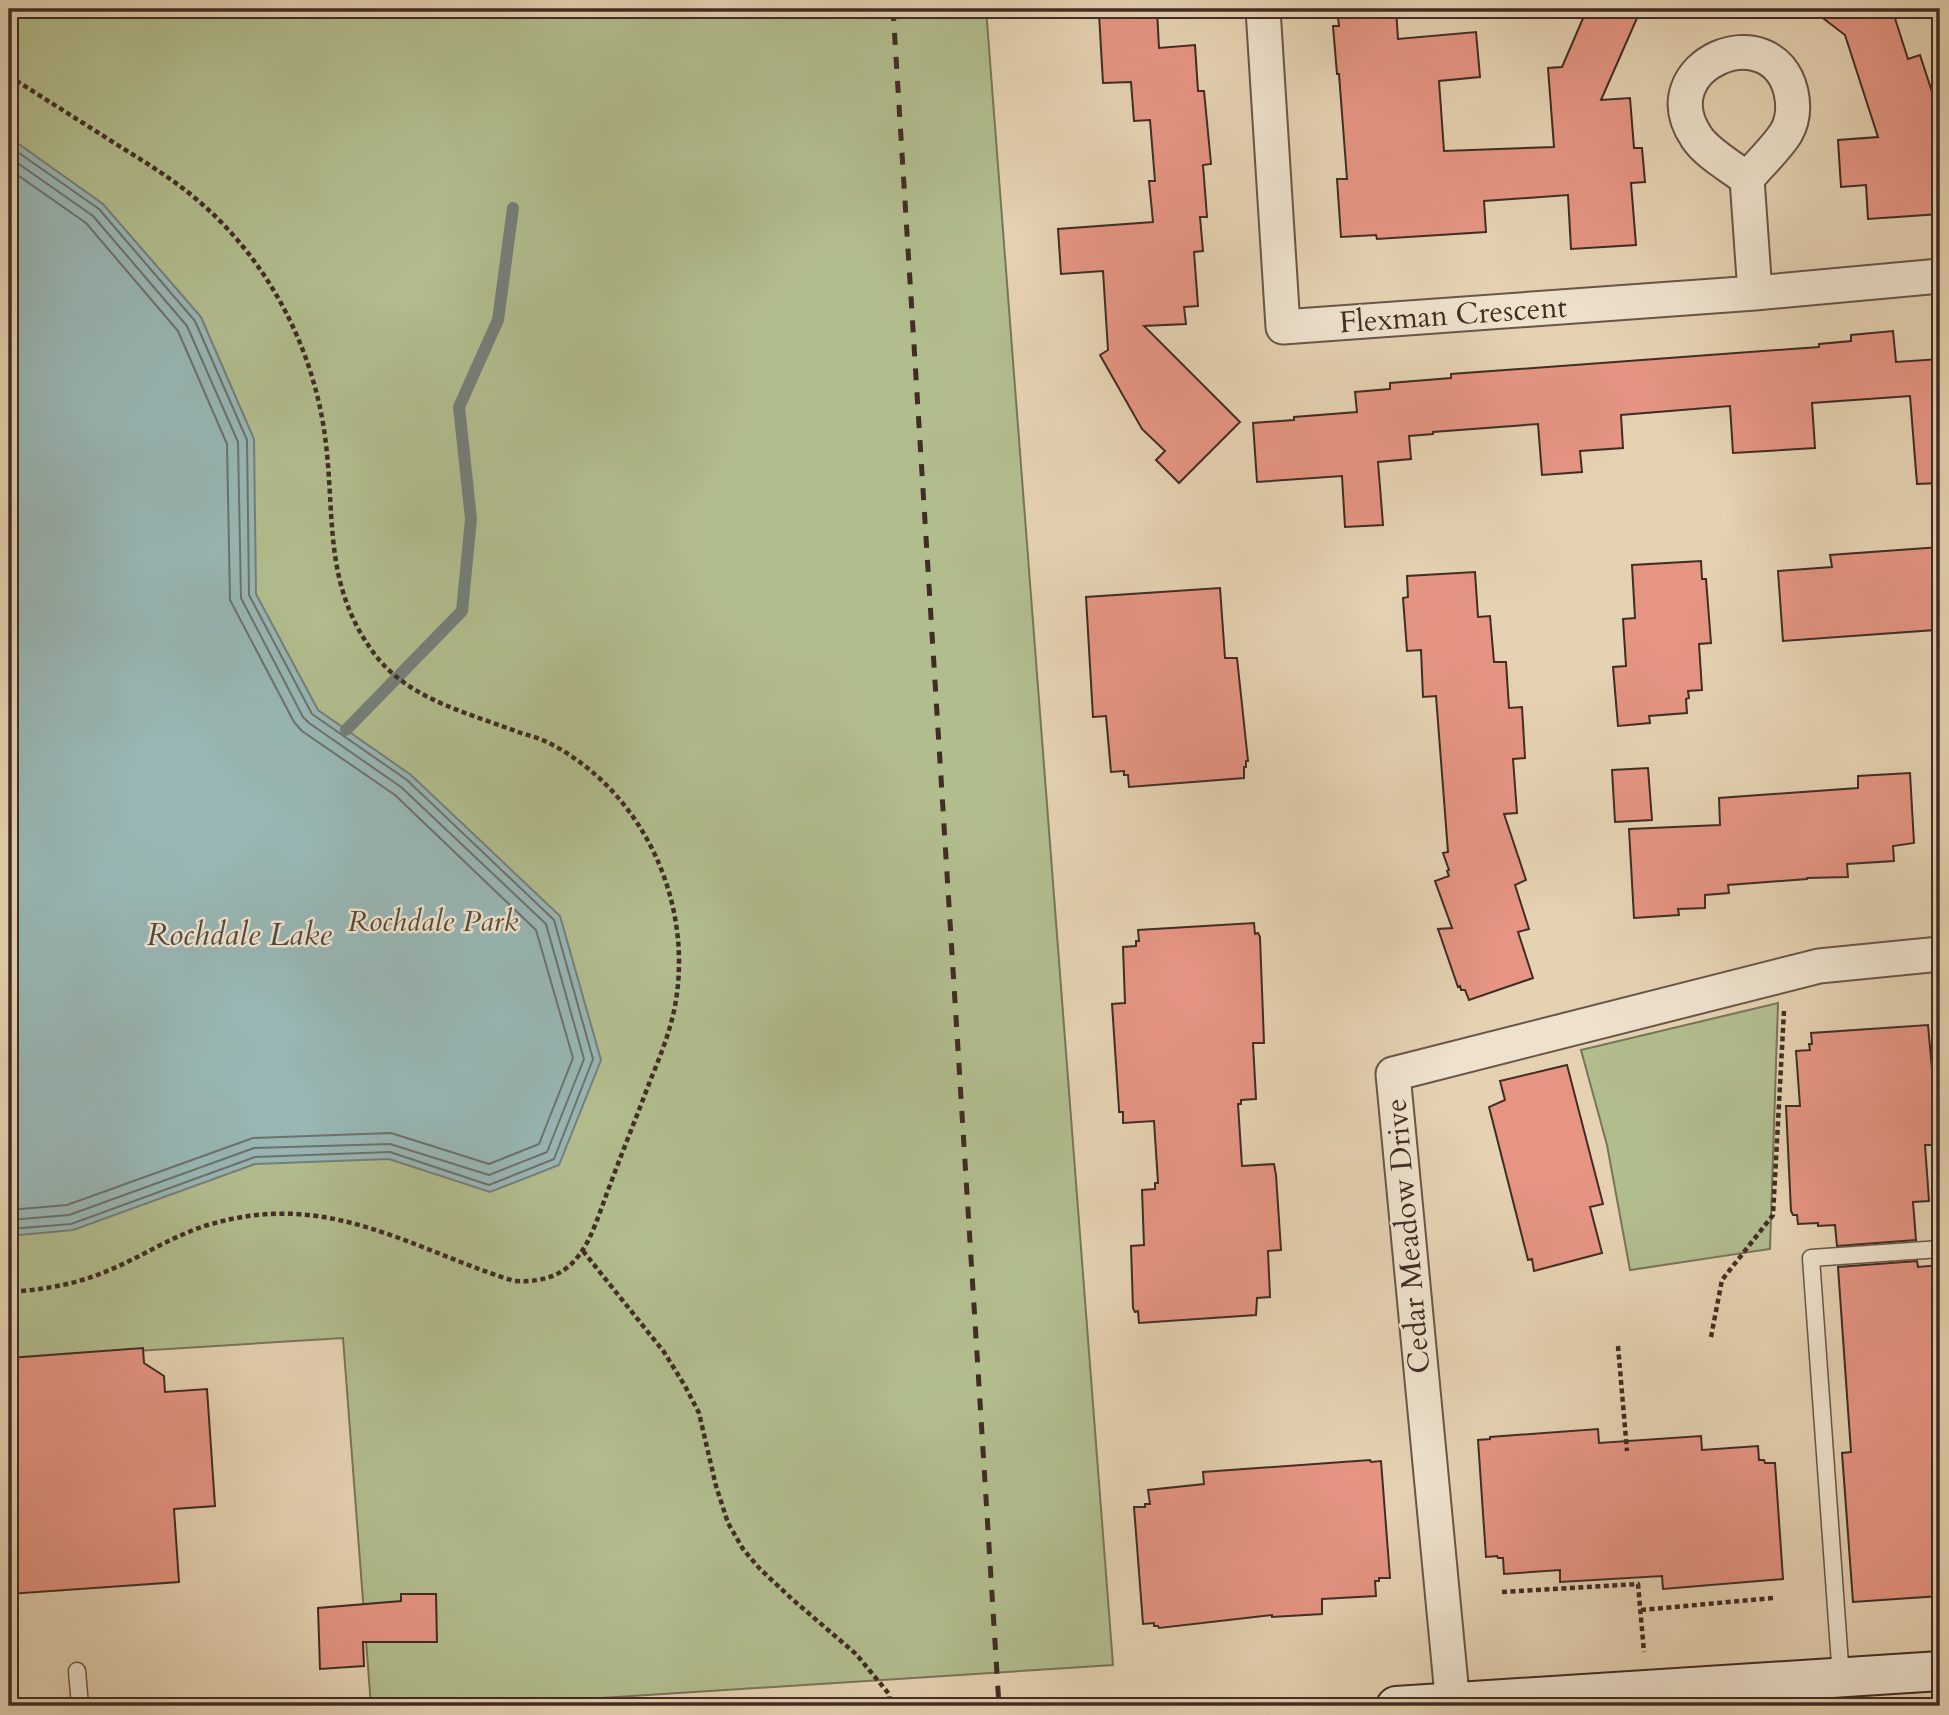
<svg xmlns="http://www.w3.org/2000/svg" width="1949" height="1715" font-family="Cardo,serif">
<rect width="100%" height="100%" fill="#e5d2b2"/>
<filter id="stains"><feTurbulence type="fractalNoise" baseFrequency=".00286" numOctaves="4"/><feColorMatrix values="0 0 0 0 .2 0 0 0 0 .09 0 0 0 0 .02 0 0 0 .5 -.17"/></filter>
<radialGradient id="worn" r=".72"><stop offset=".6" stop-color="#630" stop-opacity="0"/><stop offset="1" stop-color="#630" stop-opacity=".3"/></radialGradient>
<path fill="#b2bd8e" stroke="#797559" stroke-width="2" d="M9,9h977l127,1656 -635,41h-107l-28,-368 -334,21z
M1778,1003l-8,246 -140,21 -23,-125 -26,-95z"/>
<path fill="#98b6b4" stroke="#757f7a" stroke-width="2" d="M9,137l94,67 98,113 53,122 2,155 62,116 93,65 149,141 41,144 -42,105 -69,27 -101,-33 -134,5 -182,66 -64,6z"/>
<g fill="none" stroke-linecap="round" stroke-linejoin="round">
<path stroke="#6c726c" stroke-width="2" d="M9,146l90,63 96,112 52,119 2,155 63,119 95,66 147,140 39,139 -39,100 -65,26 -99,-33 -135,5 -184,67 -62,5
M9,157l84,59 94,110 51,116 3,156 62,119 6,6 92,64 145,137 38,135 -37,93 -58,23 -99,-31 -136,4 -185,67 -60,5
M9,169l77,54 92,108 49,113 3,156 64,122 8,9 93,64 141,135 37,128 -34,86 -50,20 -98,-31 -138,5 -186,67 -58,5"/>
<path stroke="#757f7a" stroke-width="12" d="M346,730l116,-119 9,-92 -12,-112 39,-87 15,-112"/>
</g>
<path fill="#e69583" stroke="#402d24" stroke-width="2" d="M1337,9h59l2,30 78,-7 4,45 -41,4 5,70 110,-4 -6,-79 14,-1 25,-58h54l-40,91 29,-2 4,50h8l3,34 -14,1 5,62 -65,4 -3,-54 -84,6 2,31 -109,7 -1,-4 -35,2 -4,-58h10l-8,-105h-2l-4,-48h6z
M1811,9h81l16,50 12,-4 16,49 -3,1 7,109 -72,5 -2,-34 -25,2 -3,-47 40,-3 -33,-102z
M1157,10l2,38 36,-3 3,46h6l7,73 -8,1 4,52h-7l3,34 -9,1 4,54 -14,1 2,17 -42,2 96,96 -61,61 -23,-23 9,-9 -23,-22 -42,-74 8,-5 -5,-79 -42,3 -3,-45 95,-7 -4,-41h6l-5,-61 -16,1 -3,-39 -28,1 -4,-69z
M1893,331l3,31 44,-3v124l-23,1 -7,-88 -98,7 3,45 -82,5 -3,-47 -109,9 2,33 -43,3 2,21 -40,3 -4,-51 -105,8v2l-24,2 2,23 -33,3 5,63 -38,2 -3,-51 -85,6 -4,-59 41,-3v-3l63,-5 -2,-20 35,-3v-6l61,-5v-4l368,-27v-3l32,-3v-6z
M1940,547v69l-6,1 1,13 -152,11 -5,-70 54,-4 -2,-12z
M1701,561l1,18h4l5,64 -12,1 3,46 -14,1 1,7 -3,1 1,14 -38,3 1,7 -32,3 -5,-59 13,-1 -3,-47 12,-1 -3,-53z
M1475,572l3,45 12,-1 4,46h12l3,46 13,-1 3,51 -12,1 4,54 -13,1 22,66 -11,5 14,44 -11,3 15,46 -64,22 -4,-10h-4l-1,-4 -2,1 -20,-58 14,-1 -17,-47 14,-5 -2,-5 2,-1 -6,-17 5,-1 -12,-156 -13,1 -2,-47 -14,1 -4,-53 5,-1 -1,-21z
M1220,588l5,70h12l11,103h-2v6h-2v11l-115,9 -1,-12h-4v-4l-13,1 -5,-56 -13,1 -7,-120z
M1648,768l4,52 -37,2 -3,-52z
M1910,773l4,70 -21,3 1,15 -47,3 1,13 -41,1v1l-79,6 1,8 -24,2v13l-27,1 1,6 -45,3 -5,-89 91,-4 -1,-27 139,-10v-12z
M1254,923l1,11 3,-1 2,4 4,106h-11l3,56 -15,1v4h-3l4,62 32,-2 2,11 5,75 -13,1 2,46 -13,1 -1,17 -117,8 -1,-12 -3,1 -2,-4 -2,-62 13,-1 -2,-55 13,-1v-6h3l-4,-62 -31,2v-11h-4v-3l-7,-105 13,-1 -2,-56 13,-1v-5h3l-1,-11z
M1928,1025l11,120h-14l4,56 -16,1 3,38 -79,6 -2,-21 -17,1v-3l-20,1 -1,-9h-4l-2,-4 -5,-105h14l-4,-55 14,-1 -1,-6h3l-1,-11z
M1567,1065l36,139 -13,3 12,46 -68,18 -2,-12 -4,1 -39,-153 16,-7 -5,-19z
M1917,1261l1,6 22,-2v331l-87,6 -11,-149 9,-1 -13,-185z
M143,1348l1,15 20,13 1,16 42,-3 8,117 -41,3 5,73 -170,12v-236z
M1598,1429l1,14 102,-7 1,14 56,-4 1,14h5l1,3h10l8,116 -120,10 -1,-13 -102,6v-12l-56,4 -1,-16h-5l-1,-2 -11,1 -8,-117 12,-1v-2z
M1370,1460l1,2 10,-1 9,117h-11v3h-4l1,15 -54,3v15l-50,3v-2l-113,13 -1,-2h-4v-3l-11,1 -9,-117h11v-3h5l-2,-14 56,-6 -1,-12z
M401,1594h35l1,48h-74l1,24 -44,3 -2,-61 83,-7z"/>
<g fill="none" stroke-linecap="round" stroke-linejoin="round">
<g stroke="#695648" stroke-width="19">
<path id="lane" d="M77,1671l3,35
M1841,1678l-30,-420 129,-9"/>
</g>
<g stroke="#695648" stroke-width="37">
<path id="street" d="M1263,9l20,318 472,-34 185,-17
M1747,179c-15,-12 -39,-25 -50,-41 -50,-73 75,-125 94,-46 3,14 2,29 -5,41 -11,17 -27,31 -39,46l8,114
M1453,1706l-60,-632 426,-108 121,-12"/>
</g>
<g stroke="#402d24" stroke-width="42">
<path id="secondary" d="M1396,1706l544,-35"/>
</g>
<path stroke="#402d24" stroke-width="4.5" stroke-dasharray="5 3.5" stroke-linecap="butt" d="M9,76c36,23 71,45 107,68 27,17 54,33 79,54 73,61 120,151 131,246 9,79 -2,144 50,212 34,44 95,58 145,77 10,3 21,6 30,11 93,49 143,159 124,262 -5,26 -15,51 -25,75 -13,35 -27,69 -40,104 -20,52 -28,100 -96,96 -108,-34 -187,-92 -306,-56 -37,11 -69,34 -106,48 -29,12 -62,17 -93,19
M583,1251l81,101 21,34 14,27 17,73 12,37 15,26 17,20 32,30 64,55 33,40 1,12
M1711,1337l11,-57 51,-65 11,-204
M1618,1346l9,105
M1502,1592l136,-8 6,68
M1641,1610l132,-12"/>
<use href="#lane" stroke="#eee2cd" stroke-width="16"/>
<use href="#street" stroke="#eee2cd" stroke-width="33"/>
<use href="#secondary" stroke="#eee2cd" stroke-width="38"/>
<path stroke="#402d24" stroke-width="5" stroke-dasharray="12 12" stroke-linecap="butt" d="M893,9l106,1697"/>
</g>
<g text-anchor="middle" dominant-baseline="central" stroke-width="5" stroke-linejoin="round" paint-order="stroke">
<g font-size="30" fill="#402d24" stroke="#eee2cd">
<text transform="translate(1453 315) rotate(-4)">Flexman Crescent</text>
<text transform="translate(1408 1236) rotate(-95)">Cedar Meadow Drive</text>
</g>
<g font-size="30" font-style="italic" fill="#574a39" stroke="#eee2cd">
<text x="433" y="921">Rochdale Park</text>
</g>
<g font-size="32" font-style="italic" fill="#524841" stroke="#eee2cd">
<text x="239" y="935">Rochdale Lake</text>
</g>
</g>
<rect width="1949" height="1715" fill="none" stroke="#e5d2b2" stroke-width="35"/>
<rect x="10" y="10" width="1928" height="1694" fill="none" stroke="#402d24" stroke-width="3.5"/>
<rect x="18" y="18" width="1914" height="1680" fill="none" stroke="#402d24" stroke-width="2"/>
<rect width="100%" height="100%" filter="url(#stains)"/>
<rect width="100%" height="100%" fill="url(#worn)"/>
</svg>
